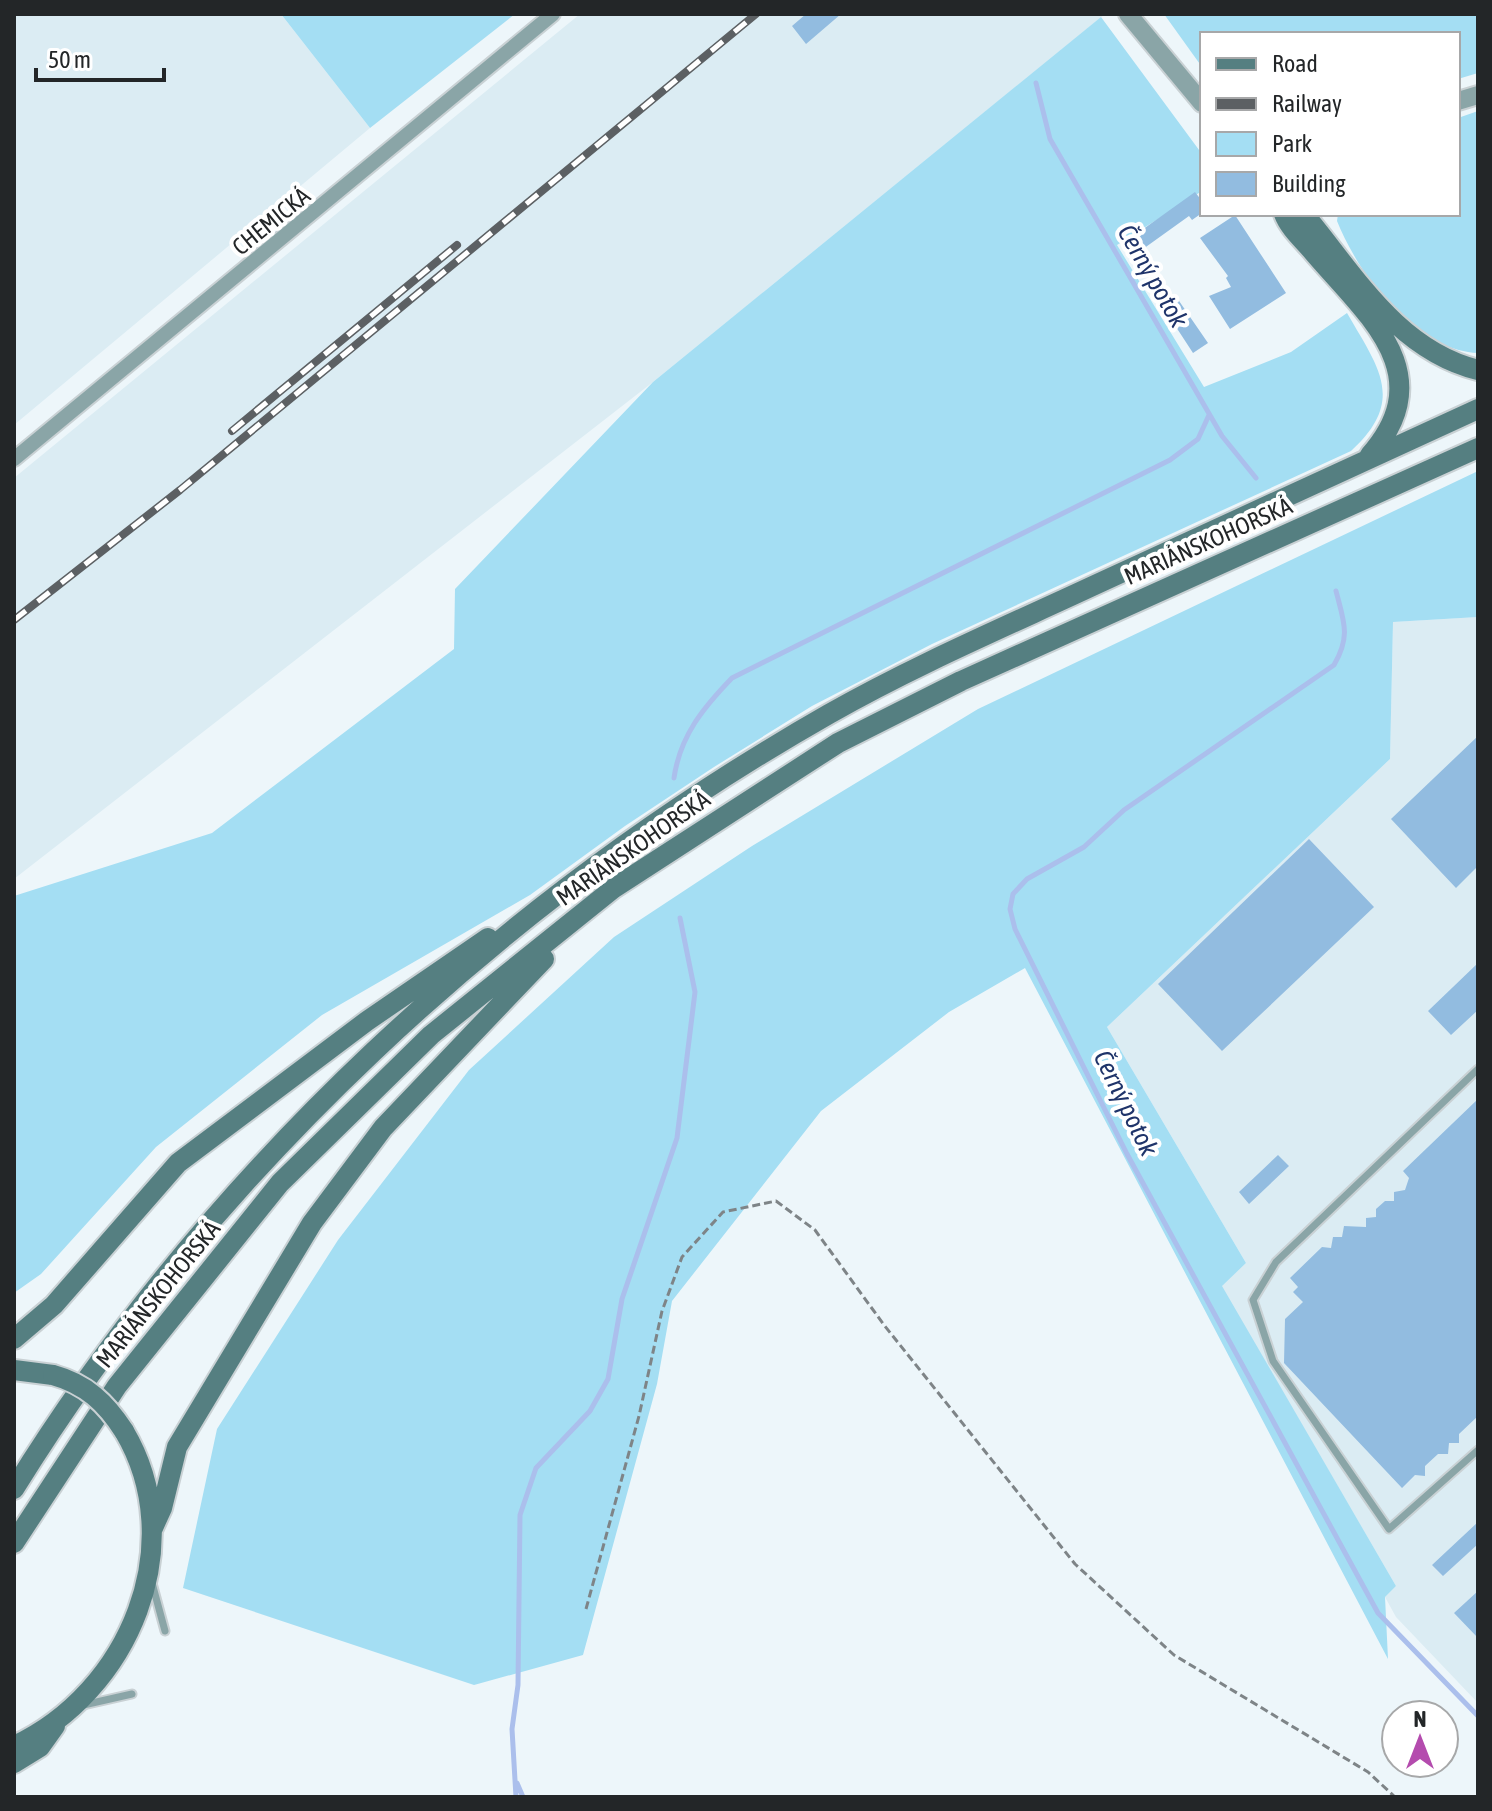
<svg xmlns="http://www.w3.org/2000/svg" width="1492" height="1811" font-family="'Asap Condensed',sans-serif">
<rect width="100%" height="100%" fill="#edf6fa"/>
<path fill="#dbecf3" d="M14,14h267l89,114 -356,297z
M580,14h525l-452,368 -639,497v-401z
M1478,617v1086l-82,-86 -11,-20 11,-11 -175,-300 25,-23 -139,-236 283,-268 3,-137z"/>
<path fill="#a4def3" d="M281,14h234l-145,114z
M1164,14h314v59l-20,6v-45h-256v33z
M1101,17l101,137v37l-85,54 87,142 87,-35 56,-39c31,54 60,87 4,138l-419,193 -120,62 -98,61 -89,59 -95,69 -208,120 -166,132 -115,127 -27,19v-397l198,-63 242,-184 1,-60 198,-207z
M1478,111v242c-65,-3 -119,-78 -141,-132l1,-7h120v-96z
M1478,471v146l-85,5 -3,137 -283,268 139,236 -24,23 174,300 -11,11 3,62 -363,-691 -76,44 -128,99 -149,190 -15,83 -74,271 -109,30 -291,-97 34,-159 121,-189 131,-170 145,-133 138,-91 226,-137z"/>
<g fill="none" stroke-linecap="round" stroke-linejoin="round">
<path stroke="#abbfec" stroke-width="5" d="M1036,83l14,56 172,297 34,42
M1336,591c8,31 15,45 -2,74l-210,145 -40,37 -57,32 -14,15 -3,15 5,20 112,225 251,459 100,103
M674,778c6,-42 29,-70 58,-100l438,-218 28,-21 11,-24
M517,1783l6,14
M516,1797l-4,-68 6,-44 2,-170 16,-47 54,-57 18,-32 14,-80 55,-161 18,-146 -15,-74"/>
</g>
<path fill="#92bce0" d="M806,14h35l-35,30 -14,-18z
M1195,192l7,9v12l-10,7 -3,-4 -46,33 -8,-14z
M1235,215l51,78 -56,36 -21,-33 22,-9 -5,-9 2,-2 -28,-38z
M1177,298l31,45 -15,10 -30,-46z
M1478,736v130l-22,22 -65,-69z
M1309,839l65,68 -152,144 -64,-67z
M1478,963v47l-27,25 -23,-24z
M1478,1099v317l-19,18v9h-10l-1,11h-10l-13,12v10l-10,-1 -13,13 -118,-125 1,-44 18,-17 -10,-10 5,-5 -8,-9 32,-31 9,1 2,-11h9l2,-11 22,1v-9l10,-1v-8l9,-8h9v-9l11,-2 4,-12 -6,-7z
M1278,1155l11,11 -40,38 -10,-12z
M1478,1522v22l-35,32 -11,-11z
M1478,1591v47l-24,-25z"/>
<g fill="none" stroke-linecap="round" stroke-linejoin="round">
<g stroke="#c9d1d4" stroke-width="11">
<path id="service" d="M1478,1069l-202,193 -23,38 20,61 116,168 89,-79
M152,1583l13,48
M79,1706l53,-12"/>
</g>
<g stroke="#c9d1d4" stroke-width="18">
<path id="minor" d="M14,459l539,-445"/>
</g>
<g stroke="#c9d1d4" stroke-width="22">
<path id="tertiary" d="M1128,14l74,89
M1458,101l20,-6"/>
</g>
<g stroke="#c9d1d4" stroke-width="24">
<path id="secondary" d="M1284,214c5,14 20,27 30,39 54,63 127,121 56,202
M1304,214c50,60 93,136 174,156
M14,1339l40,-34 124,-142 189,-142 121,-83
M14,1370l39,5
M14,1489c197,-318 490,-590 815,-775 86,-49 178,-88 268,-130 127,-58 254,-117 381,-175
M152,1530l10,-22 15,-61 135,-224 71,-95 161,-169
M14,1543l103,-157 163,-203 151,-148 183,-147 224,-145 123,-62 517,-233
M14,1746c116,-54 177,-202 110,-315
M14,1763l26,-16 15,-21"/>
</g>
<path stroke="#7e8487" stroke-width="3" stroke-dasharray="8 4" stroke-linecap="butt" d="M586,1609l53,-193 23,-105 20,-54 41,-45 53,-11 39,29 69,95 191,239 99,91 194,117 27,25"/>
<use href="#service" stroke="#8aa5a7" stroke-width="7"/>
<use href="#minor" stroke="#8aa5a7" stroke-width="14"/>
<use href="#tertiary" stroke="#8aa5a7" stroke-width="18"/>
<use href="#secondary" stroke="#557f81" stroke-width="20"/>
<g stroke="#5c6063" stroke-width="8">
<path id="rail" d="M232,431l225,-186
M14,620l166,-130 576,-476"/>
</g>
<use href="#rail" stroke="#fff" stroke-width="5" stroke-dasharray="15" stroke-linecap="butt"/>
<g stroke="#c9d1d4" stroke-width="24" stroke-linecap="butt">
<path id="secondary-bridge" d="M53,1375c33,9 53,28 71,56"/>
</g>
<use href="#secondary-bridge" stroke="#557f81" stroke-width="20"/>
</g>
<g text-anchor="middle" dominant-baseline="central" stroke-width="8" stroke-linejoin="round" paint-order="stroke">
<g font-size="24" fill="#232628" stroke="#fff">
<text transform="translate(271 221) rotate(-39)">CHEMICKÁ</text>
<text transform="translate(1208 541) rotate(-24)">MARIÁNSKOHORSKÁ</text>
<text transform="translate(633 848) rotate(-35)">MARIÁNSKOHORSKÁ</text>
<text transform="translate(158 1294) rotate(-51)">MARIÁNSKOHORSKÁ</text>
</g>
<g font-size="26" font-style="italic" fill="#1f346a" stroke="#fff">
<text transform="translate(1153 276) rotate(60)">Černý potok</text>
<text transform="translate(1126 1103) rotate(64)">Černý potok</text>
</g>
</g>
<rect width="1492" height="1811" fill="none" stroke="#232628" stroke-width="32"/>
<rect x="1200" y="32" width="260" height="184" fill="#ffffff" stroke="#a7a8a9" stroke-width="2"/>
<rect x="1216" y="58" width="40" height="12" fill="#557f81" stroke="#a7a8a9" stroke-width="2"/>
<text x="1272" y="72" font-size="24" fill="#232628">Road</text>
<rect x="1216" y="98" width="40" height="12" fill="#5c6063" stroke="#a7a8a9" stroke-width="2"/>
<text x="1272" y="112" font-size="24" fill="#232628">Railway</text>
<rect x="1216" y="132" width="40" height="24" fill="#a4def3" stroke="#a7a8a9" stroke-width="2"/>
<text x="1272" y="152" font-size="24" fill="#232628">Park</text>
<rect x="1216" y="172" width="40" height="24" fill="#92bce0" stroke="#a7a8a9" stroke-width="2"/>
<text x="1272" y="192" font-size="24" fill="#232628">Building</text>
<g transform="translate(1420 1739)"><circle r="38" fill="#ffffff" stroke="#a7a8a9" stroke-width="2"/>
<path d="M0-6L14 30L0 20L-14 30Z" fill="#b44bae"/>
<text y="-12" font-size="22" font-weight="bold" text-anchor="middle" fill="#232628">N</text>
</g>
<path d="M36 68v12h128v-12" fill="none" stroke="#232628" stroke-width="4"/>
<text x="48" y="68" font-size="24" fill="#232628" stroke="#ffffff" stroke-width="6" paint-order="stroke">50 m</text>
</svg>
